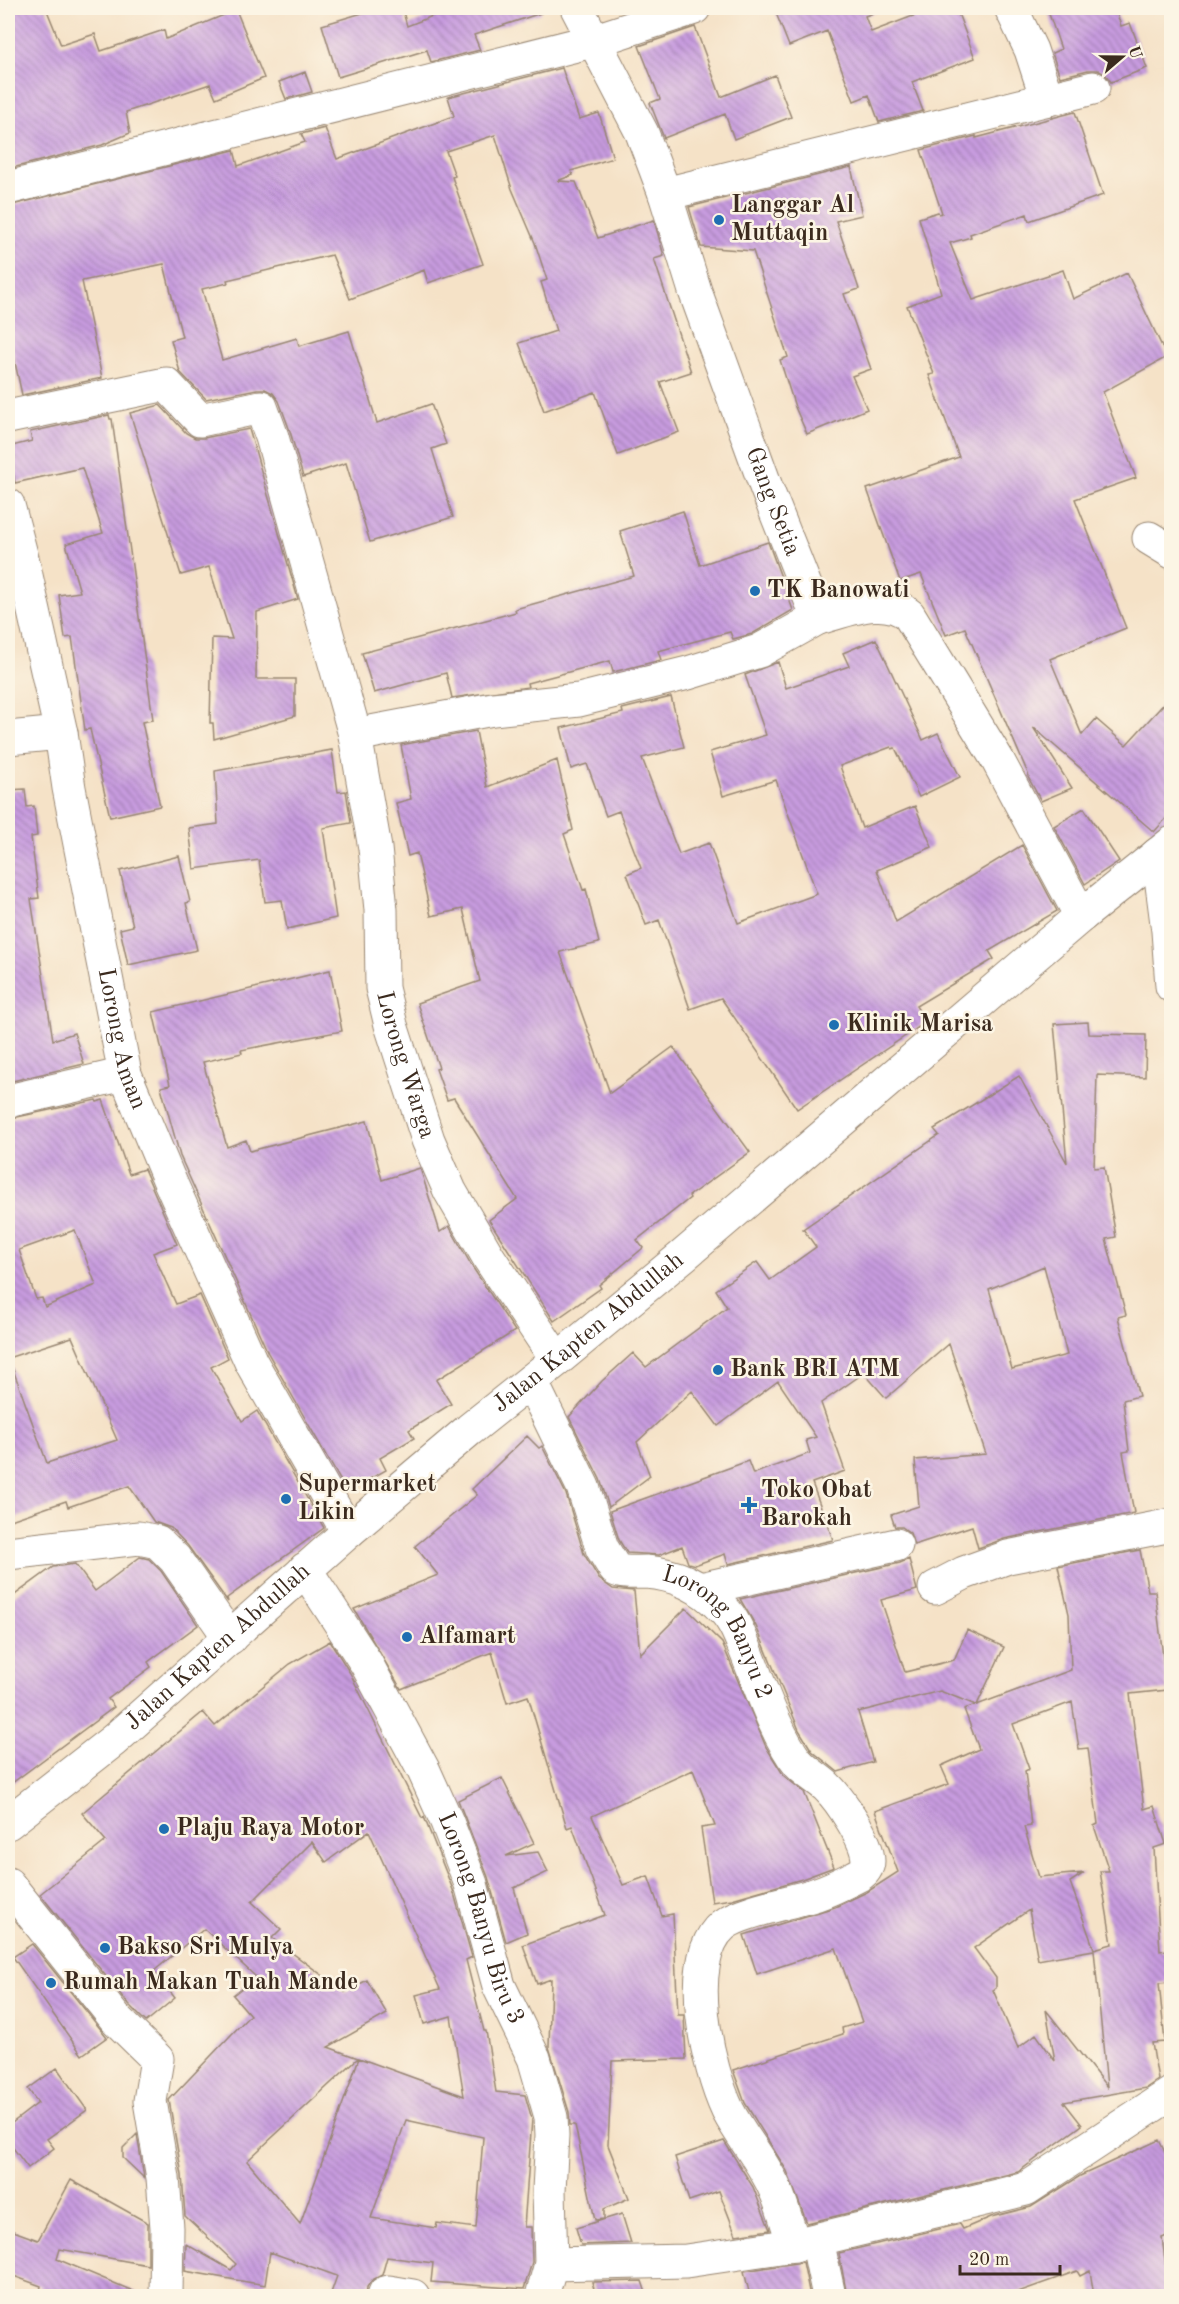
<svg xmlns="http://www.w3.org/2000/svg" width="1179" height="2304" font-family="'Old Standard TT',serif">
<defs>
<pattern id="building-back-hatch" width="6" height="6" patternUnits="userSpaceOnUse" patternTransform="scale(1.5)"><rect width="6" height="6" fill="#c79bdf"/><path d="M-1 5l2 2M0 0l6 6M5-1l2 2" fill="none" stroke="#a37fb4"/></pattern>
</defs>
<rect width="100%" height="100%" fill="#fcf5e5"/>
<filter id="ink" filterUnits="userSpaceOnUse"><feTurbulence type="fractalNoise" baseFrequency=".0167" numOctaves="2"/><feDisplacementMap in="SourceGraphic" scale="12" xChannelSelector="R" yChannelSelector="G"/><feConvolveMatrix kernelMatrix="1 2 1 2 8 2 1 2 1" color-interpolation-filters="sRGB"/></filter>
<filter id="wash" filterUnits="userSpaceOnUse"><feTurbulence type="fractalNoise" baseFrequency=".008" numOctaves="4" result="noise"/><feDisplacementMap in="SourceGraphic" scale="24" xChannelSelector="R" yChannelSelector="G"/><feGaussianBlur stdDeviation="1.35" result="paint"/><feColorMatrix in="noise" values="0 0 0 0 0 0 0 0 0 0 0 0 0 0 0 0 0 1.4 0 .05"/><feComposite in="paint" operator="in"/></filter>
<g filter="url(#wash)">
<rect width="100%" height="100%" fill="#f5e2c7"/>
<g id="blocks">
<path fill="url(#building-back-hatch)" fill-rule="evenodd" d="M8,8h38l15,37 34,-11 6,17 63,-21 2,9 70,-29 28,68 -48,20 -6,-14 -84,28 4,21 -28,12 -94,24z
M379,8h23l5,18 46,-18h87l1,5 -67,22 6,15 -49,12 -4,-12 -89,27 -16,-52z
M774,8h108v2l-17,6 6,16 63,-24h22l19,50 -63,24 11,29 -44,11 -10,-27 -15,6 -27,-70 -38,15z
M1047,8h68l6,18 9,-3 17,45 -36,14 -5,-7 -8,-5h-10l-28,7 -8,-24 9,-4z
M695,27l26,70 54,-22 16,42 -57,22 -9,-25 -61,24 -14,-35 10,-4 -21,-53z
M562,68l17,51 20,-6 14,45 -42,13 2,4 -16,6 19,1 22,56 56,-18 10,36 -10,3 37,113 -31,10 19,50 -61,23 -23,-63 -51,19 -25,-68 37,-12 -15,-49 6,-2 -12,-37 -23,-54 -17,-54 -49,16 9,25 -3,1 31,87 -55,19 -4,-13 -74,29 -18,-44 -105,25 1,3 -26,6 20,71 75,-22 2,8 50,-15 28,92 54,-19 15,40 -14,5 21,68 -83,25 -24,-79 -43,14 -13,-46 -11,-30 -6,-8 -8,-4h-8l-51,10 -26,-27 -9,-32 11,-3 -18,-73 -82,17 20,97 -80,17 -14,-65v-124l226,-56 4,16 67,-24 -4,-8 24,-6 12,31 117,-43 -6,-19z
M305,72l7,20 -26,7 -7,-17z
M1075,112l28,83 -74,26 -2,-7 -57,20 1,3 -21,6 23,57 90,-30 10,29 54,-26 40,84 -64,35 33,86 -61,21 51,129 -76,31 32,76 14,-16 30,26 46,-50v117l-18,20 -121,-105 39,61 -31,13 -13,-24 1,-1 -64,-148 -19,7 -25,-61 -21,7 -33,-92 92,-32 -30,-82 5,-1 -27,-68 34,-13 -22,-75 19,-6 1,2 3,-1 -21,-63 55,-14v2z
M851,167l11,48 -26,6 23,68 -15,5 27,75 -19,7 15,33 -60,25 -12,-27 -15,-47 8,-3 -35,-106 -52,-4 -12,-40z
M160,405l26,28 9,5h9l45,-9 49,170 -41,13 -1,67h39v37l-81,23 -1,-16h-3l2,-85 20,1 -23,-72 -28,8 -51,-162z
M109,415l1,4h2l41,301 -11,2 18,84 -50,11 -20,-88 -5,1 -13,-93 -7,1 -6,-43 21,-3 -14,-48 37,-11 -21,-65 -67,15 -7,-33v-3l24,-6 -2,-9z
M683,511l17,54 68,-23 25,68 -41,24 -19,5 -3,-7 -72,19 3,9 -48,12 -3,-11 -83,22 1,4 -76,11 -6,-25 -72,20 -12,-40 154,-41 -1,-3 119,-33 -14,-45z
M876,639l47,101 15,-7 22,44 -41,20 -24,-49 -3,1 -1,-2 -51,19 22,62 53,-22 17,41 -55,23 19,52 126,-77 35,66 -68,40 5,8 -78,47 10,16 -129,87 -76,-111 -31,11 -31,-89 -13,5 -19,-51 14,-6 -22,-57 -13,5 -19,-52 -16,5 -10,-41 62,-15 -1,-4 49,-12 13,50 -42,11 37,96 30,-11 29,80 79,-29 -41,-114 -53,16 -13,-44 56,-17 -21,-60 33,-13 8,26 63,-22 -6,-13z
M476,731l11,56 70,-27 16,70 -9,4 19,56 3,-1 13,54 -39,9 50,141 63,-46 77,105 -61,44 1,2 -53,42 6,8 -44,37 2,3 -47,33 -65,-101 28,-21 -63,-101 -7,2 -11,-31 3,-1 -22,-65 63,-22 -17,-72 -32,7 -14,-63 -9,3 -12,-53 15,-4 -10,-54z
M332,750l6,42 8,-1 5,32 -28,5 13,90 -49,11 -5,-29 -17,2 -6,-42 -65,9 -5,-41 29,-4 -3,-53z
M25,789l2,18 7,-1 3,30 -6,1 8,61 -8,1 22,141 21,-7 10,31 -76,18v-292z
M1084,808l35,53 -34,23 -31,-58z
M179,856l11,46 -4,1 11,47 -69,15 -8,-36 13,-3 -13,-55z
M330,970l12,61 -101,19 1,3 -39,9 24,85 19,-7 4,11 117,-30 15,59 38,-12 20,64 9,-6 24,42 42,63 -79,49 15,24 -42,26 5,8 -34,20 6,12 -39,22 -79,-139 -88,-197 -19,-69 9,-2 -17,-73z
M1088,1022l1,12 57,1 -1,42 -48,-2 -3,93 10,-1 12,70 -10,2 20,76 -8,2 21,79 -16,4 6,51 -6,1 11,61 -130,26 -26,9 -6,-22 -58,19 -4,-12 -8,-6h-7l-4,-12 28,-9 -4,-46 71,-6 -37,-110 -63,54 -22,-25 -43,30 24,68 -33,12 21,57 -105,24 -3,-10 -30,11 -7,-2 -6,-17 -23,9 -32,-2 -8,-13 -9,-29 138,-50 5,13 57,-21 -4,-13 10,-3 -38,-56 -60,45 -26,-35 -55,51 13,34 -41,31 -9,-28 -31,-62 33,-36 31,-28 13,14 81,-60 -11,-17 41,-28 13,18 46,-33 -13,-18 136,-94 -5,-6 85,-53 48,87 -13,-139zM1044,1266l23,89 -55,14 -23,-80z
M96,1100l1,2 6,-2 26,74 15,-5 33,75 -24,9 23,51 24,-9 28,63 -17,9 31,54 15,-10 67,117 -97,70 1,4 -40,-56 -17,-18 -17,-6 -25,-36 -61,21 -2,-6 -58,20v-157h3l36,99 70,-23 -45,-103 -64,21v-239zM75,1230l21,55 -51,22 -3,-9 -6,1 -17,-49z
M527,1436l12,12 3,-2 24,48 18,60 15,25 14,10 21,2 6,63 46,-46 36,35 44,104 18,29 20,16 30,75 -32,12 -70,20 -20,3 -11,-74 14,-2 -22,-56 -101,46 31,69 25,-9 14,40 11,-2 5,101h6l2,44 -74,2 -4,84 21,53 -25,11v10l-9,1 -20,-95h-5l-1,-13 -20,-65 2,-68 -14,5 -14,-39 82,-30 -33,-89 -5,2 -39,-132 -21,7 -15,-51 -91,37 -47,-80 84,-34 -23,-29 62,-51 -5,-6z
M1140,1550l8,41h7l12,99 -37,4 14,115 10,-3 12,38 -12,4 6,103 7,-1 3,32 -11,1 6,59 -13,1 6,37 -12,8 -82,14 18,23 -64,47 -211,51 -20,-52 -42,-68 -12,-33 110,-36 -1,-6 20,-6 -26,-74 -79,26 -13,-39 91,-28 32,-15 31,-20 -23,-61 74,-27 -8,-18 38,-17 -15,-40 12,-4 -36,-14 -82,21 15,50 -35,10 -26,-21 -13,-21 -43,-104 -16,-27 160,-36 9,-4 8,31 -36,10 24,72 49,-12 13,-30 37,17 -27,58 94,-35 -2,-56 -11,-48zM1072,1702l7,47 9,-1 10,76 -4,2 15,45h-9l12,73 -18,5 -24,-67 14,-9 -45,4 -15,-50 7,-1 -6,-55 4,-2 -16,-45zM1029,1910l9,50 56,-10 13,137 -61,-77 9,51 -19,-27 -18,14 -25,-58 3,-2v-10l-22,-30z
M140,1557l9,2 12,12 37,54 -50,37 3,5 -43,32 6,8 -106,79v-186l45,-33 22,-3 20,27z
M330,1641l20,32 72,145 2,-1 29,73 19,67 -6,3 18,71h2l10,61 29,3 7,24 -8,108h7l1,35 -8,27 -93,-7 2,-19 -46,-6 -5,18 -10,5 -5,7 -1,9h-36l7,-20 -67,-24 -5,33 -80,-14 1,-27 45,26 5,-6 -51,-48 -3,-41 -13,-75 81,-85 -17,-20 23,-18 -52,-48 -50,42 21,27 -29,24 -17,-17 -89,-111 66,-53 -24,-28 121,-101 12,14 75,-62zM369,1831l71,158 -24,6 8,29 27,-8 13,80 -105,-38 -59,166 -53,-63 111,-103 -30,-11 59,-33 -20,-34 -22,12 -73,-54 9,-9 -29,-27 60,-60 14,20zM406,2120l77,17 -7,91 -39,-5 -1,5 -65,-10z
M502,1778l32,65 -28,13 32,-4 10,20 -34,16 13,45 -21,9 -18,-65 -30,-77z
M32,1944l75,93 -25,18 -69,-98z
M57,2068l30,42 -40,29 7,9 -26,20 -20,-27v-15l30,-23 -10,-14z
M137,2134l7,44 -21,-20v-10z
M1159,2140l13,27v67l-10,4 8,58h-76l-4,-25 -10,5 -3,-5 -70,25h-160l-8,-43 121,-29 3,5 28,-12 40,-10 49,-31z
M724,2141l29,46 17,43 -34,5 -17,-44 -30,10 -14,-44z
M71,2180l77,43v42l-88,-16 -3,10 88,37h-106l2,-10 -33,-12v-45l30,11z
M622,2214l9,29 -50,2 -5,-17z
M803,2262l7,34h-60l-6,-25z
M642,2281l5,15h-51l-4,-14z"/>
</g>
</g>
<g filter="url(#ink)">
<use href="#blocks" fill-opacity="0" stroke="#988672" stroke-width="1.5"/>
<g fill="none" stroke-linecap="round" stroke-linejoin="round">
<g stroke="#988672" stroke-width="35">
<g id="minor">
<path id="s1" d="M577,8l65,125 23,61 30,97 71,196 52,131c28,-7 66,-25 91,-3l88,144 84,157"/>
<path d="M1011,8l20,42 16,49"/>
<path d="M8,188l588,-148 98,-32"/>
<path d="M665,194l428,-106"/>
<path id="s2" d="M8,417l158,-33 34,36 61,-13 11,30 83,298 20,113 6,62 1,78 9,37 37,115 22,51 39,67 68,102"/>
<path id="s3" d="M8,505l15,57 38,171 8,55 56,286 43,103 83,185 97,170"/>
<path d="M1149,538l23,14"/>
<path d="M355,735l138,-26 86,-9 109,-27 71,-22 59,-33"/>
<path d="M8,738l53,-5"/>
<path d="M1158,854l10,77 4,55"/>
<path d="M8,1101l117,-27"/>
<path id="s4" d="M531,1381l52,106 19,61 13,21c9,5 20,3 31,3 30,2 55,14 76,36 12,11 18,28 24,43 13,32 31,86 52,112 8,9 19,15 28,23 14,13 42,55 42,75 0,6 -4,11 -9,14 -14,7 -27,14 -42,19 -23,8 -77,17 -94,31 -41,35 -15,144 5,186 14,27 35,50 47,78 8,18 13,38 19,56"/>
<path d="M8,1553l131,-15 19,4 17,17 55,79"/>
<path id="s5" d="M305,1569l61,94 58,108 23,51 24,62 28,102 35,72 17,59 1,18 -3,55 2,74 -9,32"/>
<path d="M935,1588l29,-15 44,-16 164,-32"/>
<path d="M700,1589l196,-44"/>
<path d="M8,1884l107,134 42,41 -7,42 13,77 4,50 -1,68"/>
<path d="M817,2240l12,56"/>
<path d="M551,2264l135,-3 108,-16 232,-56 146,-96"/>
<path d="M384,2296l1,-3 4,-1 24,4"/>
</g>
</g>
<g stroke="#988672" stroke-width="35">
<g id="secondary">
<path id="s6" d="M8,1823l106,-83 234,-208 121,-102 88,-70 127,-105 397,-339 91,-73"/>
</g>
</g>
<use href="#minor" stroke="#fff" stroke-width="33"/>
<use href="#secondary" stroke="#fff" stroke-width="33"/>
</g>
</g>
<g fill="#1f6fb2" stroke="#fcf5e5" stroke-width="2">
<circle cx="719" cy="220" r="6"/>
<circle cx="755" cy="591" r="6"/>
<circle cx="834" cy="1025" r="6"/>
<circle cx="718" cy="1370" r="6"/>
<circle cx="286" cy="1499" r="6"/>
<path d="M746 1496h6v6h6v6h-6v6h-6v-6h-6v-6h6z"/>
<circle cx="407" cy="1637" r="6"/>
<circle cx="164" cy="1829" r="6"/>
<circle cx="105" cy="1948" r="6"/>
<circle cx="51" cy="1983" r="6"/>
</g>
<g text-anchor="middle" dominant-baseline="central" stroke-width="5" stroke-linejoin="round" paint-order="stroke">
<g font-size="24" font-weight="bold" fill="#3b2a1e" stroke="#fcf5e5" text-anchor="start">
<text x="731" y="206">Langgar Al<tspan x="731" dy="28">Muttaqin</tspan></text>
<text x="767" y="591">TK Banowati</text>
<text x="846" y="1025">Klinik Marisa</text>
<text x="730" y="1370">Bank BRI ATM</text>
<text x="298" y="1485">Supermarket<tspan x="298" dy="28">Likin</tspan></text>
<text x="761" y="1491">Toko Obat<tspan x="761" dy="28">Barokah</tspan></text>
<text x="419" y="1637">Alfamart</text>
<text x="176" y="1829">Plaju Raya Motor</text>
<text x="117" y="1948">Bakso Sri Mulya</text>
<text x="63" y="1983">Rumah Makan Tuah Mande</text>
</g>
<g font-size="24" fill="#3b2a1e" stroke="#fcf5e5">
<text stroke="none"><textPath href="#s1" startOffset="532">Gang Setia</textPath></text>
<text stroke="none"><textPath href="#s3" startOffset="546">Lorong Aman</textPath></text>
<text stroke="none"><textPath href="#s2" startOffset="950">Lorong Warga</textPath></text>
<text stroke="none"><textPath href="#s6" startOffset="760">Jalan Kapten Abdullah</textPath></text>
<text stroke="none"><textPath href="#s4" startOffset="340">Lorong Banyu 2</textPath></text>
<text stroke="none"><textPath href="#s6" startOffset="274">Jalan Kapten Abdullah</textPath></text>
<text stroke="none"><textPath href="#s5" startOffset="393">Lorong Banyu Biru 3</textPath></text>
</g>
</g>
<rect width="1179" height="2304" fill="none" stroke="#fcf5e5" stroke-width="30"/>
<g transform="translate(1122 57) rotate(70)" stroke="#fcf5e5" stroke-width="4.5" paint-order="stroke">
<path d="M0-4.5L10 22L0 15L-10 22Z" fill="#3b2a1e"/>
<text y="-9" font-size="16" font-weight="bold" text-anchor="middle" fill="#3b2a1e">U</text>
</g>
<path d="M960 2265v9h100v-9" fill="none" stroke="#3b2a1e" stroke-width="3"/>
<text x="969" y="2265" font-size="18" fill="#3b2a1e" stroke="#fcf5e5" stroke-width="4.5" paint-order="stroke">20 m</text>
</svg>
